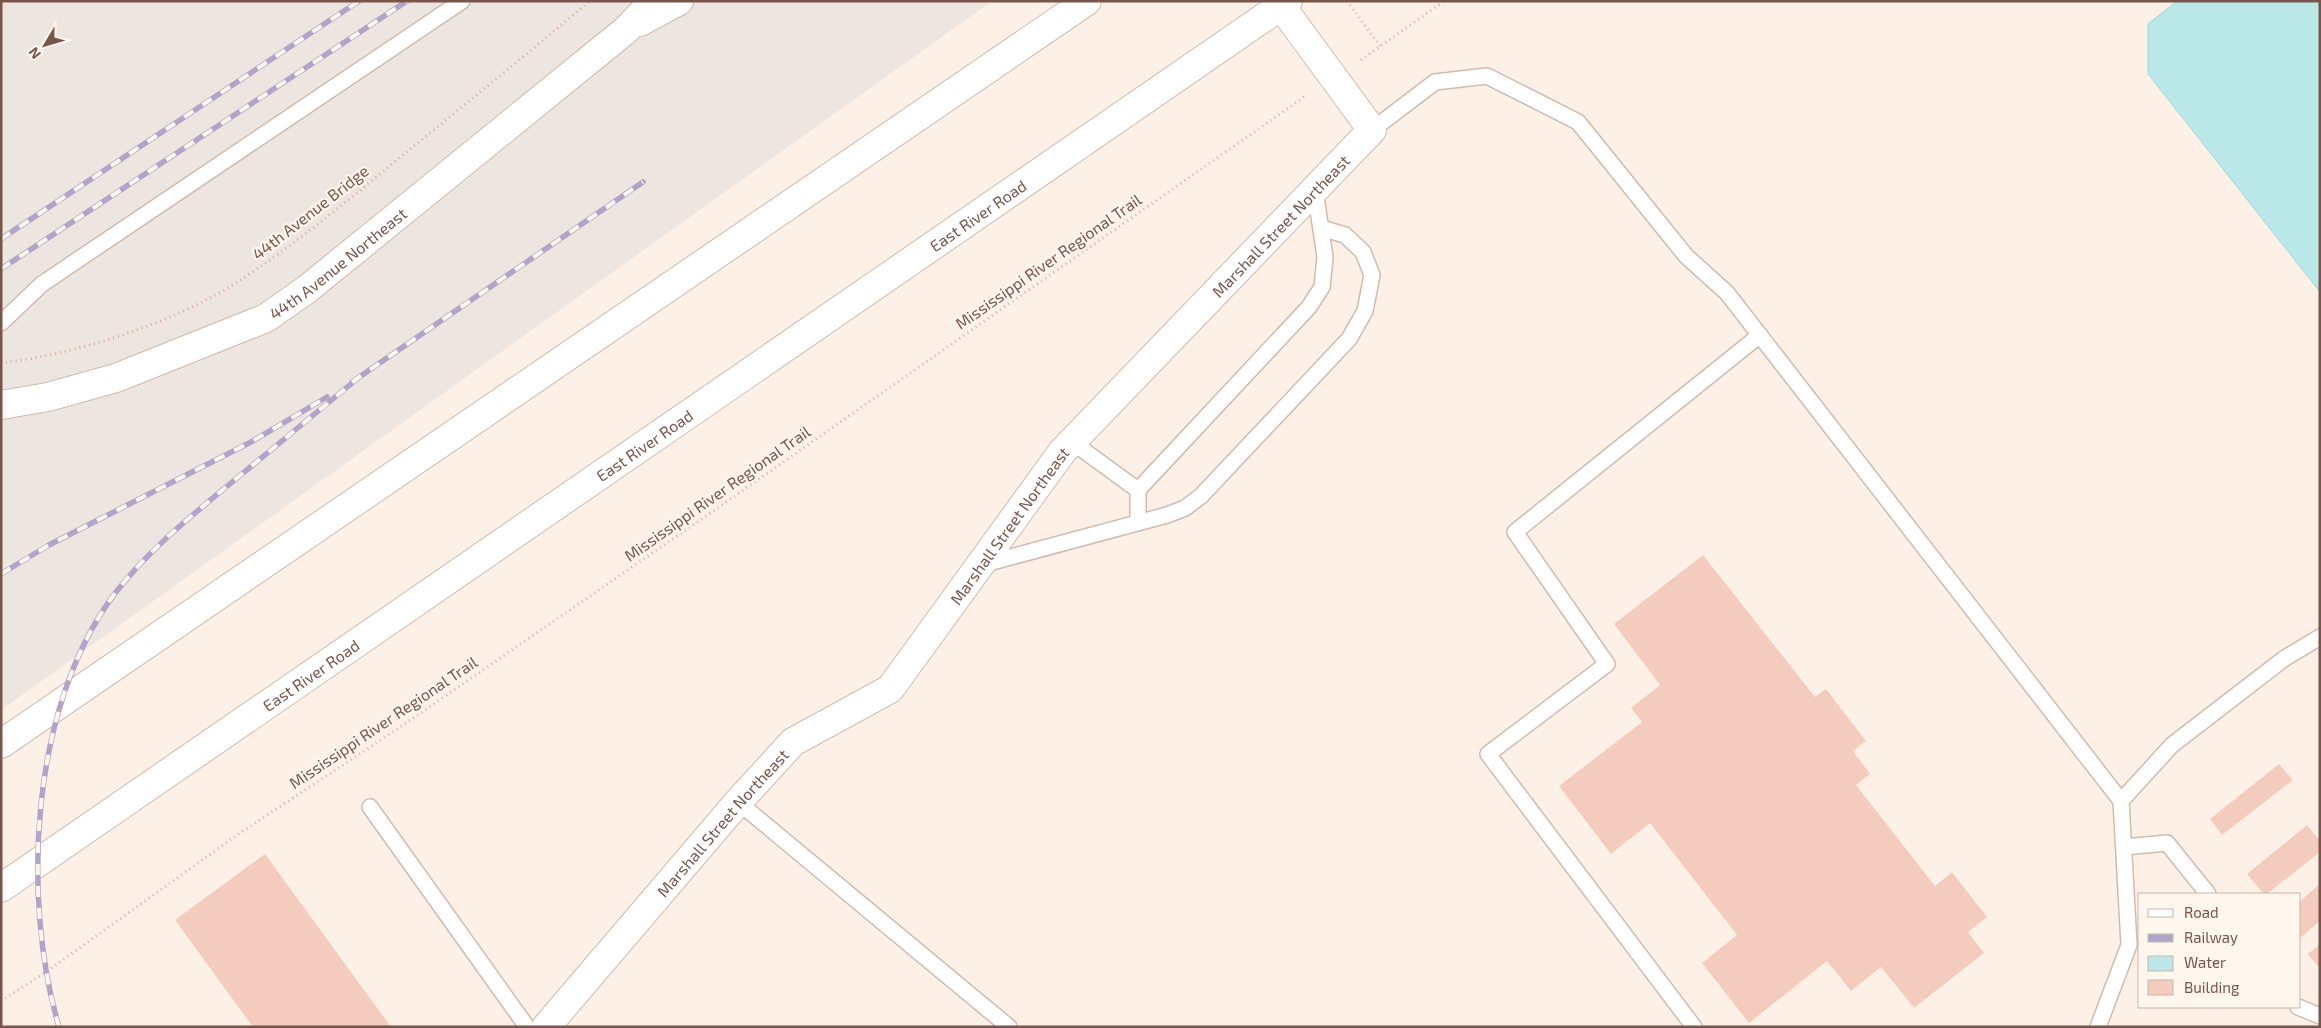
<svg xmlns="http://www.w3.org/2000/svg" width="2321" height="1028" font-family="'Exo 2',sans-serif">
<rect width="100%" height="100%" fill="#fdf1e7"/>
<path fill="#ede5e0" d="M1,1h991l-991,709z"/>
<path fill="#bae7e7" stroke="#a0d8d9" d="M2177,1h143v291l-172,-218v-50z"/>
<path fill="#f3ccbe" d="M1703,555l112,142 11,-8 40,52 -13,10 17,23 -14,11 79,101 17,-14 35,45 -19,15 16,21 -70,55 -33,-41 -30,24 -24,-30 -78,62 -47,-60 35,-28 -87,-112 -39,31 -52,-68 83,-64 -11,-14 29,-23 -46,-61z
M2279,764l14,16 -71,55 -12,-16z
M2307,825l13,16v11l-53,42h-3l-17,-20z
M265,854l126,173h-138l-78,-107z
M2320,884v37l-20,17v-37z
M2320,944v25l-12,-15z"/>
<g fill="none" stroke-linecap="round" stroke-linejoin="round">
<g stroke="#d2baae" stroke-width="18">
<path id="service" d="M1372,130l63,-48 52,-6 91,46 108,134 41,37 394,508 8,144 -31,82
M1,323l41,-39 420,-283
M1072,442l66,48
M1138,523v-33l171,-183 13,-20 3,-30 -10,-67
M981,565l186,-50 18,-7 16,-12 148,-157 16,-28 7,-36 -9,-23 -18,-17 -24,-7
M2121,801l51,-56 113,-87 35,-21
M738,802l271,225
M370,807l157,220
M2124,847l43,-4 41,51
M2298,1007l22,9
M1694,1027l-206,-273 119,-90 -92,-132 245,-197"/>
</g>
<g stroke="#d2baae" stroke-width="30">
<g id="minor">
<path id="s1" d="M546,1027l192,-225 55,-60 97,-53 172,-237 310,-322 -91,-124"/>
</g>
</g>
<g stroke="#d2baae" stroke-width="30">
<g id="tertiary">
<path d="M640,22l39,-21"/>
<path id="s2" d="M1,405l47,-8 68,-19 150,-60 40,-28 320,-260 28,-29"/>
<path d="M1,744l1086,-743"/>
<path id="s3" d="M1,888l1287,-887"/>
</g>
</g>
<path stroke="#d8aea0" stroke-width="3" stroke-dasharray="1 4" stroke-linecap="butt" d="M1347,1l33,45
M1361,60l83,-59
M1,363c77,-9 176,-41 241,-84 55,-36 105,-78 156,-120 64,-52 129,-105 192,-158
M1,1001l45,-29 194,-139 156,-103 326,-225 585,-410"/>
<use href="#service" stroke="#fff" stroke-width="15"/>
<use href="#minor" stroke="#fff" stroke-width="28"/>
<use href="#tertiary" stroke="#fff" stroke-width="28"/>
<g stroke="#b2a4c8" stroke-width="5.5">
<path id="rail" d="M1,239l358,-238
M1,269l406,-268
M352,382l291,-200
M1,574l48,-29 202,-103 76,-45
M59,1027c-38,-130 -28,-320 54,-431 33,-44 77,-79 118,-113 42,-35 84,-69 126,-104"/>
</g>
<use href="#rail" stroke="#fff6ee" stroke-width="4" stroke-dasharray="11" stroke-linecap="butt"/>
</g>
<g text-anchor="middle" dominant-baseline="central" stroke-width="4.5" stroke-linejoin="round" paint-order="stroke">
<g font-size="16" fill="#78544a" stroke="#fff6ee">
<text transform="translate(310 212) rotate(-38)">44th Avenue Bridge</text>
<text stroke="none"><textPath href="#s3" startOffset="1186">East River Road</textPath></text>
<text stroke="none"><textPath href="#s1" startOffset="1095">Marshall Street Northeast</textPath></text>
<text transform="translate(1048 261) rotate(-35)">Mississippi River Regional Trail</text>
<text stroke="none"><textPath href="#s2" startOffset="370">44th Avenue Northeast</textPath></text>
<text stroke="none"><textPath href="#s3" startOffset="781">East River Road</textPath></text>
<text transform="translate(717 493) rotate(-35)">Mississippi River Regional Trail</text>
<text stroke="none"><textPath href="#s1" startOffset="690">Marshall Street Northeast</textPath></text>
<text stroke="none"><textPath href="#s3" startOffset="376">East River Road</textPath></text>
<text transform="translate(383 722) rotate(-34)">Mississippi River Regional Trail</text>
<text stroke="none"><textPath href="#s1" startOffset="270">Marshall Street Northeast</textPath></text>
</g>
</g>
<rect width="2321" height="1028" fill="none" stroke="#78544a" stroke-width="5"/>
<rect x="2138" y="893" width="162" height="115" fill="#fff6ee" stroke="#c9b5ac"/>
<rect x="2148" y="909" width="25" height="8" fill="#ffffff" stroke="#c9b5ac"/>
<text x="2184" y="918" font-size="15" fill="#78544a">Road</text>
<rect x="2148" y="934" width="25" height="8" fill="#b2a4c8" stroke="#c9b5ac"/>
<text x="2184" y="943" font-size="15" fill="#78544a">Railway</text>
<rect x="2148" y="956" width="25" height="15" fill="#bae7e7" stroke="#c9b5ac"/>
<text x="2184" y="968" font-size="15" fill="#78544a">Water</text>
<rect x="2148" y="980" width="25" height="15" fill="#f3ccbe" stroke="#c9b5ac"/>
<text x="2184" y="993" font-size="15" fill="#78544a">Building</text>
<g transform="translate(45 45) rotate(232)" stroke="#fff6ee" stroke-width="4" paint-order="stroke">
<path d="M0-4L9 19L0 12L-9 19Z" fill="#78544a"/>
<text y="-8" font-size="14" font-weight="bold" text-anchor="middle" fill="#78544a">N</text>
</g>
</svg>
